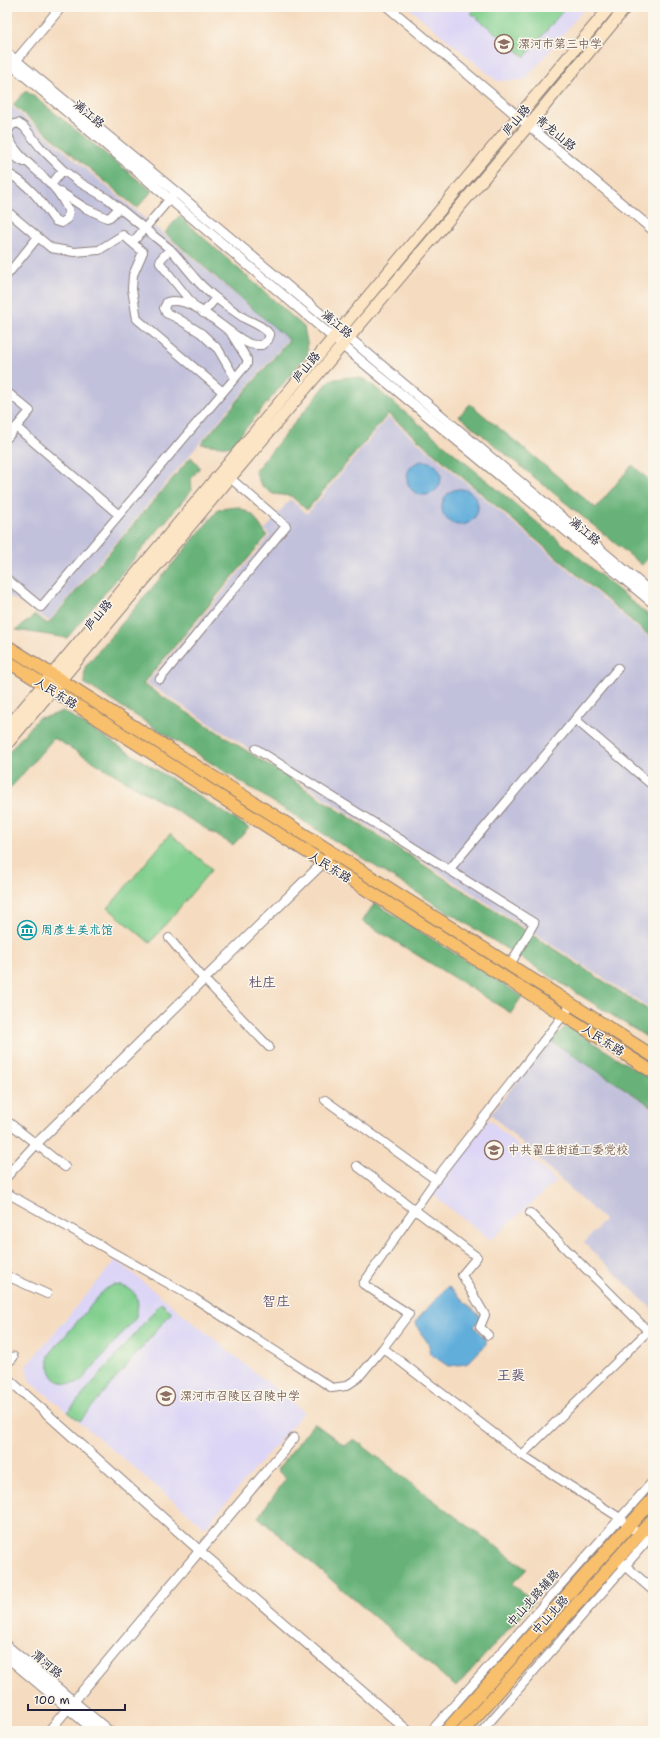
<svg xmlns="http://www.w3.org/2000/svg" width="660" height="1738" font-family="'Shantell Sans','LXGW WenKai TC',sans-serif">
<rect width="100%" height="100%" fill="#fbf7ec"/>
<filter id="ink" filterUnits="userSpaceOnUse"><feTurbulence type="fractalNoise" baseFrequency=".025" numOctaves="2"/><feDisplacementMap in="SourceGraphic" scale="8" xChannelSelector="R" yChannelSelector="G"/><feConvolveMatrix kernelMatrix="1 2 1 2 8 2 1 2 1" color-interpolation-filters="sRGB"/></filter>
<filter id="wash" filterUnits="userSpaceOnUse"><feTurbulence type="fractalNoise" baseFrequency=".012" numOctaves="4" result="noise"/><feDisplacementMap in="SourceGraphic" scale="16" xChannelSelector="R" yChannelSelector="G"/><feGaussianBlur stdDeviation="0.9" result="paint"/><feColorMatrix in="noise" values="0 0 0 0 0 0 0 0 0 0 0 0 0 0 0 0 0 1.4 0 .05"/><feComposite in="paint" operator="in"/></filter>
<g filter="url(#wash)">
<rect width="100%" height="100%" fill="#f5dcc0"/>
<path fill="#dcd5f6" d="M408,7h178l-61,73 -28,1z
M489,1119l67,62 -65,59 -58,-45z
M116,1260l188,152 -99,115 -176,-147 -3,-14z"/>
<path fill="#c2c1dc" d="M10,105l278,234 -239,282 -42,-26v-487z
M388,417l265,224v369l-506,-327 123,-147 -5,-6 25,-31 17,15z
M550,1041l103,67v202l-69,-67 20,-23 -113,-106z"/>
<path fill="#81cf8e" stroke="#527864" d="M476,7h90l-41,50 -54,-44z
M170,834l42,35 -62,74 -42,-35z
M113,1285c23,1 29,13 22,34l-55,63c-22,6 -33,-5 -31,-27l55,-65z
M161,1303l11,9 -92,109 -12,-9z"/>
<path fill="#68b279" stroke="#456a5a" d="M26,90l126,101 -15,17 -124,-103z
M179,216l125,111 3,15 1,12 -78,93 -29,-3 88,-104 -124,-107z
M349,377l16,2 288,240v20l-265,-225 -81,96 -16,-14 -18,-2 -12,-9 -6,-14 75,-91z
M470,404l126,104 36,-43 21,18v69l-11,13 -183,-149z
M191,457l9,10 -9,12 1,11 -125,148 -51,-8 19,-15 13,9z
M238,507l15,8 14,21 -124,148 510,329v28l-569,-358 1,-16 134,-158z
M63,711l186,117 -16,17 -179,-107 -47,54v-38l31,-36 12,-2z
M375,903l147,93 -11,17 -149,-92z
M569,1027l84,54v26l-102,-66 13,-13z
M314,1423l31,23 9,-7 87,67 86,63 -15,15 22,17 -78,86 -198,-170 28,-38 -9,-9z"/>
<path fill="#62aedb" stroke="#42688b" d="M407 478a17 17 0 1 1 34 0a17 17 0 1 1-34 0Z
M442 507a18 18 0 1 1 36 0a18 18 0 1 1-36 0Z
M448,1286l34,32 -8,8 12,14v4l-19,20 -19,2 -19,-13c4,-12 -12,-18 -13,-32z"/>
</g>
<g filter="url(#ink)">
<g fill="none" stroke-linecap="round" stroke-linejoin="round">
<g stroke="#8c7f7e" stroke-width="10">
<path id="minor" d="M7,153l17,9
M7,173c21,10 35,29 48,48l6,2 6,-4 2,-8c-4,-7 -8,-15 -13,-21 -14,-18 -44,-35 -49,-58l5,-7 6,-2 6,4 16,20 23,23 16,12 29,17 62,50c9,9 16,19 24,28 14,17 33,29 50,41 9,5 20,8 26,17l-2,5 -6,5c-4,0 -8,0 -12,-1 -24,-10 -56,-50 -83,-42l-3,6 2,5 11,5 24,15 17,16 17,29
M51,185l12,-15
M59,191l26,17 22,10 3,-1 9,-9
M7,211l44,37 23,4 25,-2 24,-15 20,17 -10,23 -1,14 5,30 86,73 -182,215 -34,-28
M133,242l41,-48
M170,249l-9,10 -1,4 35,44
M7,275l31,-38
M203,313l13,-15
M7,392l23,19 -23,27
M223,392l24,-28v-5l-15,-24
M16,427l103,88
M160,679l126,-153 -56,-48
M575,719l78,67
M256,749l278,174 -24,42
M449,870l169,-202
M169,938l35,41 65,68
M572,1004l-133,171 -76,109 46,30 -26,34 139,107 98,63 27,23
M325,1100l111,80
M7,1121l58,46
M357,1166l120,91 -15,18 23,40 -5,12 8,8
M7,1193l187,105 138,90 14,-2 12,-8 25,-30
M530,1213l123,123
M7,1276l40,18
M522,1455l126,-124
M431,1731l222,-250
M482,1731l171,-197"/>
</g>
<g stroke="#8c7f7e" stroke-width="11">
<path id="tertiary" d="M388,7l265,223
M7,53l169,139 477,402
M7,61l335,284 311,258
M13,64l48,-57
M7,1176l31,-34 290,-284
M7,1363l6,-6
M7,1378l193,173 208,180
M617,1559l36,31
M7,1646l102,85
M7,1657l88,74
M49,1731l245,-293"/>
</g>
<g stroke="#8c7f7e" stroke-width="13">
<path id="secondary" d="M7,728l603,-721
M7,744l223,-266 298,-352 98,-119"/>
</g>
<g stroke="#8c7f7e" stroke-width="14">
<path id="primary" d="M7,646l646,410
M7,661l646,411
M446,1731l207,-232
M463,1731l190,-212"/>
</g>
<use href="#minor" stroke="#fff" stroke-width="8"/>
<use href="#tertiary" stroke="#fff" stroke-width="9"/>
<use href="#secondary" stroke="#fce5c4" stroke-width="11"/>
<use href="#primary" stroke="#f8bf6c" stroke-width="12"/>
</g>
</g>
<defs>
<g id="school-ring" transform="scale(1)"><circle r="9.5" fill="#fbf7ec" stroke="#8d6e63" stroke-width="1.5"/><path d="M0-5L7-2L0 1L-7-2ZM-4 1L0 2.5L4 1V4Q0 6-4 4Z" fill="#8d6e63"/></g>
<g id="museum-ring" transform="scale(1)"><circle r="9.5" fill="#fbf7ec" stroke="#0f9aa8" stroke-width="1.5"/><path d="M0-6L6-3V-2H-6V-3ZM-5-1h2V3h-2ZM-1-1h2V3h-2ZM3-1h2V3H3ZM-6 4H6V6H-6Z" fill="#0f9aa8"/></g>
</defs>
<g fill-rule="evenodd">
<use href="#school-ring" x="504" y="44"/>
<use href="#museum-ring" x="27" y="930"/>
<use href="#school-ring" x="494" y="1150"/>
<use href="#school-ring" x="166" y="1396"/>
</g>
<g text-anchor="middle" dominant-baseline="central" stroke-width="3" stroke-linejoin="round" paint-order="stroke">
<g font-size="12" fill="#785e54" stroke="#fbf7ec" text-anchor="start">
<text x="518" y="44">漯河市第三中学</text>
<text x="508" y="1150">中共翟庄街道工委党校</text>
<text x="180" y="1396">漯河市召陵区召陵中学</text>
</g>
<g font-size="12" fill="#22223b" stroke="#fbf7ec">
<text transform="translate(89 114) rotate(40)">漓江路</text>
<text transform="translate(516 120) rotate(-50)">庐山路</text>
<text transform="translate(556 133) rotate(40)">青龙山路</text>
<text transform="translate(337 324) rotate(40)">漓江路</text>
<text transform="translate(306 367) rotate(-50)">庐山路</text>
<text transform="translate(585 531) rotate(40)">漓江路</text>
<text transform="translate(98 615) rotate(-50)">庐山路</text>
<text transform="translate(56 693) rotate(32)">人民东路</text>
<text transform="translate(330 867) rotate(32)">人民东路</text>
<text transform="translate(603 1040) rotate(32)">人民东路</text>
<text transform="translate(533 1598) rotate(-48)">中山北路辅路</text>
<text transform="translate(550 1615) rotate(-48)">中山北路</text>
<text transform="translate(47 1664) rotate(40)">渭河路</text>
</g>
<g font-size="12" fill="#0d838f" stroke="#fbf7ec" text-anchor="start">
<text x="41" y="930">周彦生美术馆</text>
</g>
<g font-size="14" fill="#5f5272" stroke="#fbf7ec">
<text x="262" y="982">杜庄</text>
<text x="276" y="1301">智庄</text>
<text x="511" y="1375">王裴</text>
</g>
</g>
<rect width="660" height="1738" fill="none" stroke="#fbf7ec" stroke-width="24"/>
<path d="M28 1704v6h97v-6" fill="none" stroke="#22223b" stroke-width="2"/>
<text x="34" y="1704" font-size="12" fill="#22223b" stroke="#fbf7ec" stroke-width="3" paint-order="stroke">100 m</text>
</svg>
